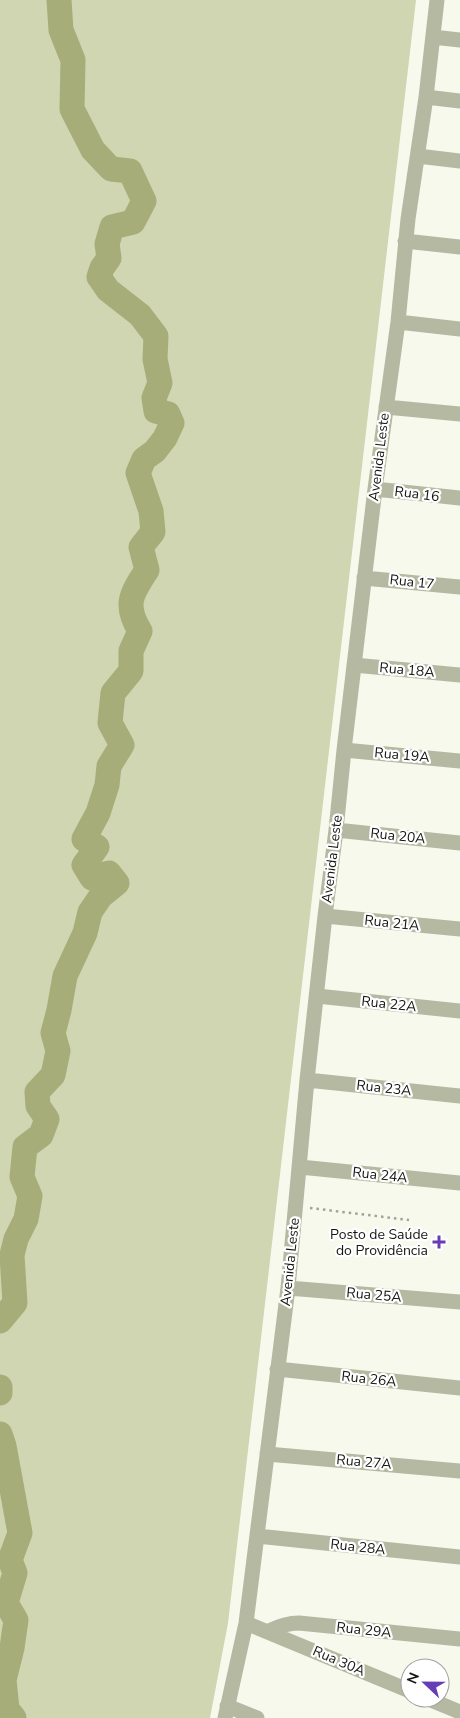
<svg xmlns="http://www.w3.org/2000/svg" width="460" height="1718" font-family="'Nunito Sans',sans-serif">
<rect width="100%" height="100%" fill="#f7f9ec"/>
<path fill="#d0d5b2" d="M0,0h416l-188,1623 -18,95h-210z"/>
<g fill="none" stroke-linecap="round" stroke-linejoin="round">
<path stroke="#a6ad79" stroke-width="25" d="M0,1321l15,-18 -3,-48 4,-16 10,-20 4,-23 -8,-19 3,-30 16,-12 6,-16 -9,-13 -1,-14 16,-17 5,-24 -5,-18 6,-23 6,-34 20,-43 5,-21 11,-16 16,-13 -8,-10 -17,5 -8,-13 13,-18 -13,-8 14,-26 9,-28 2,-19 13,-21 -12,-22 3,-30 18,-22v-20l9,-20c-16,-26 -9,-37 7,-61l-6,-23 12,-15 -2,-21 -13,-38 6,-14 11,-8 10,-13 7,-15 -4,-9 -12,-3 -2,-13 6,-15 -5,-24 1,-23 -16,-21 -32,-25 -9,-13 3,-9 7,-10 -2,-14 5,-17 21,-5 11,-21 -14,-30 -19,-2 -18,-19 -21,-41 1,-49 -12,-30 -2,-30
M0,1387v6
M0,1434l4,12 16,87 -10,27 5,13 -9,30 10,17 -4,28 -8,32 3,29 7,9"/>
<path stroke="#a1a299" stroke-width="2.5" stroke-dasharray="2.5 4" stroke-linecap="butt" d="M310,1208l99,12"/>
<path stroke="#b5b9a2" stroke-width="15" d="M433,37l27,3
M426,97l34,4
M418,156l42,5
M405,241l55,6
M398,322l62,7
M386,407l74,7
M375,489l85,9
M364,578l96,9
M354,665l106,10
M344,750l116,11
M336,830l124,13
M325,916l135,13
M317,996l143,15
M307,1080l153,16
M300,1167l160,16
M288,1288l172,14
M277,1369l183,19
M267,1454l193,17
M257,1536l203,21
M246,1623l164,68
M269,1631c10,-5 18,-8 30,-8l161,16
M426,1698l34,14
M227,1706l30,12
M225,1718l21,-95 42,-335 19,-208 18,-164 11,-86 8,-80 31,-261 23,-167 10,-103 18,-122 11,-97"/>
</g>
<path fill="#673db5" stroke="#fff" stroke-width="2" d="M436.5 1234.5h5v5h5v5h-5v5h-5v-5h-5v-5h5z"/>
<g text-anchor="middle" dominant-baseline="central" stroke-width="4.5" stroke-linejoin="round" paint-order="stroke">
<g font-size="14" fill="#151612" stroke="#fff">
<text transform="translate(379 457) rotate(-83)">Avenida Leste</text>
<text transform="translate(417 494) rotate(7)">Rua 16</text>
<text transform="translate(412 582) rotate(6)">Rua 17</text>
<text transform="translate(407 670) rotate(5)">Rua 18A</text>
<text transform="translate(402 755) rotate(5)">Rua 19A</text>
<text transform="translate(398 836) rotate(6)">Rua 20A</text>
<text transform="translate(332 859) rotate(-83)">Avenida Leste</text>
<text transform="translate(392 923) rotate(6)">Rua 21A</text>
<text transform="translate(389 1004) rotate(6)">Rua 22A</text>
<text transform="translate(384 1088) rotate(6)">Rua 23A</text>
<text transform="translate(380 1175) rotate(6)">Rua 24A</text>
<text transform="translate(290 1262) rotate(-84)">Avenida Leste</text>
<text transform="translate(374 1295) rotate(5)">Rua 25A</text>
<text transform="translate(369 1379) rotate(6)">Rua 26A</text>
<text transform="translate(364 1462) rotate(5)">Rua 27A</text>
<text transform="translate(358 1547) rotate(6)">Rua 28A</text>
<text transform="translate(364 1630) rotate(6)">Rua 29A</text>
<text transform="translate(339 1661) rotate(23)">Rua 30A</text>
</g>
<g font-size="14" fill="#151612" stroke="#fff" text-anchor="end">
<text x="428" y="1234">Posto de Saúde<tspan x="428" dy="16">do Providência</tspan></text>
</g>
</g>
<g transform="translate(425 1683) rotate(292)"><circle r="24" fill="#ffffff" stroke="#a1a2a0"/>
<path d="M0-4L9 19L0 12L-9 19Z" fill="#673db5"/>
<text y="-8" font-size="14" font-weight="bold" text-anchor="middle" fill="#151612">N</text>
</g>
</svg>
